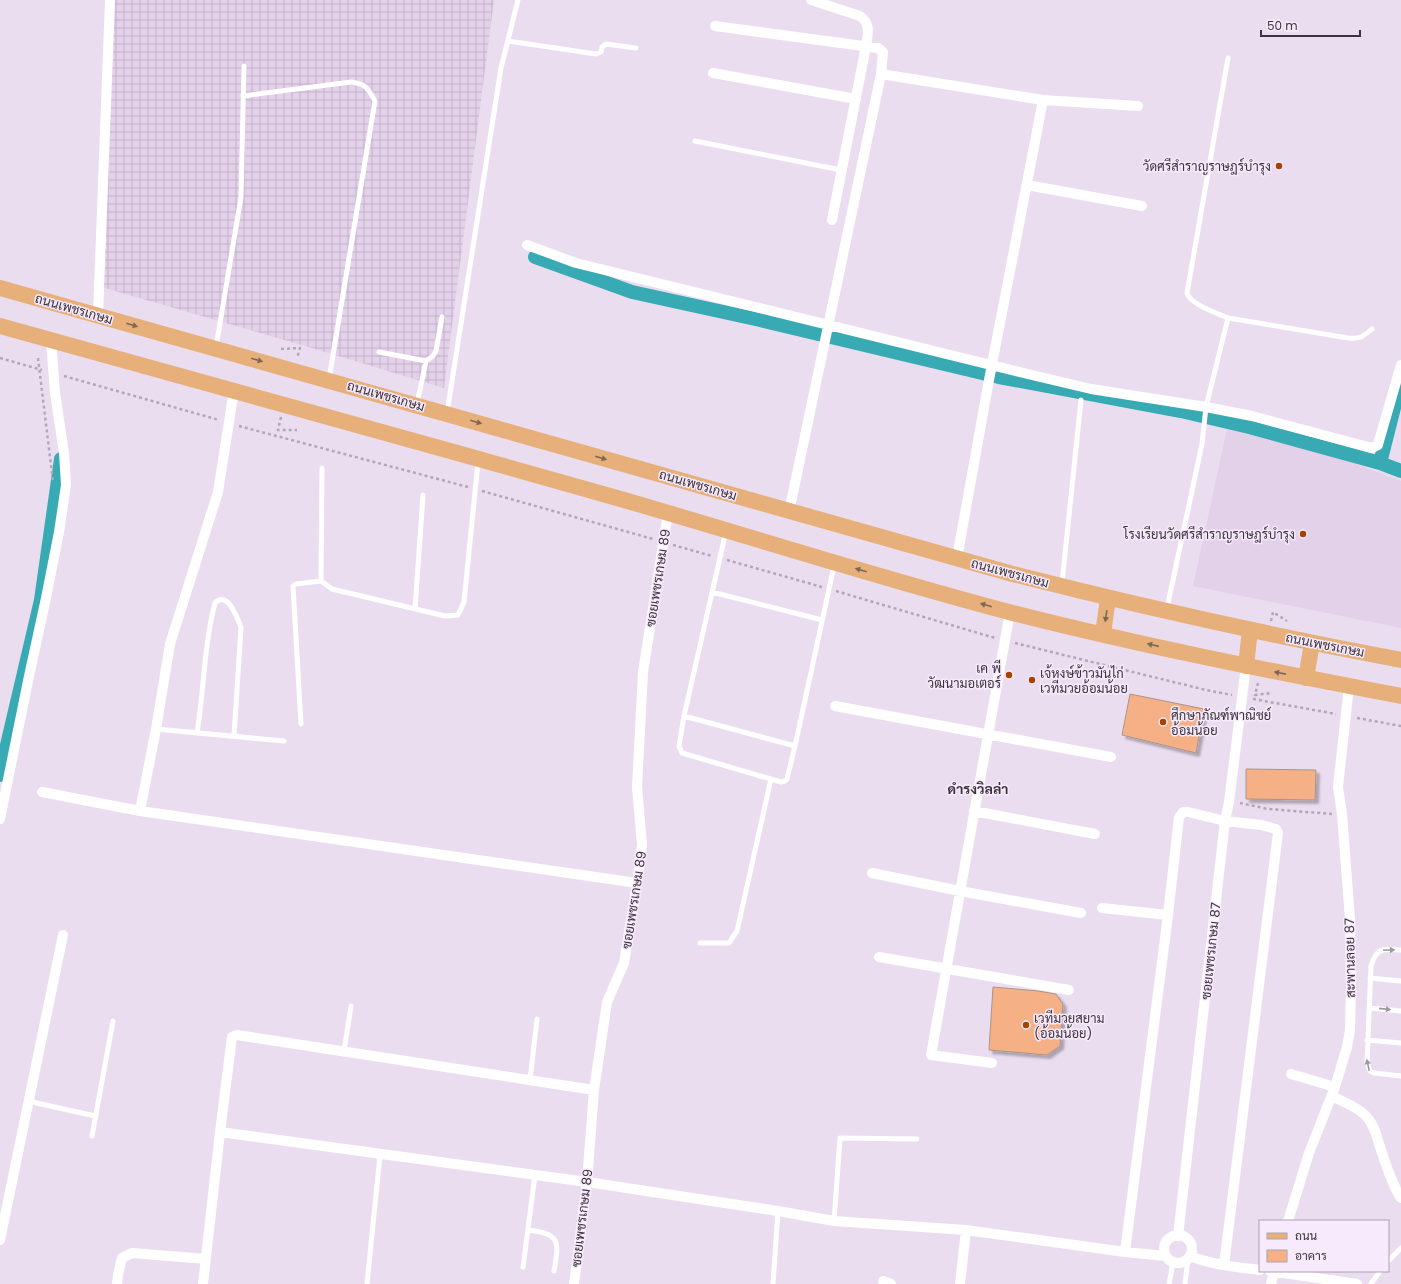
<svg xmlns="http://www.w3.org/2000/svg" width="1401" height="1284" font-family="Poppins,Sarabun,sans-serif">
<defs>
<pattern id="industrial-grid" width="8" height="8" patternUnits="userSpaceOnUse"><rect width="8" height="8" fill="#e3d0e9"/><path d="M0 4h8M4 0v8" fill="none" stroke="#c4b3c9"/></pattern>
<filter id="shadow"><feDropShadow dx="3.5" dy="3.5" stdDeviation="1" flood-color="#0004"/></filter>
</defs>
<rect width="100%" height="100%" fill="#ebddf0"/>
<path fill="#e3d0e9" d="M1227,429l119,31 55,21v147l-208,-42z"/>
<path fill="url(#industrial-grid)" d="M106,0h388l-50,388 -122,-37 -224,-65z"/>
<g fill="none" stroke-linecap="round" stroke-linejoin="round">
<path stroke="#37aab3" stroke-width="14" d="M535,257l97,35 128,28 239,57 182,34 68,16 131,36 21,8
M1380,463l19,-75
M0,775l41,-175 20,-141"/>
</g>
<path fill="#f6b085" stroke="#a99589" filter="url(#shadow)" d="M1130,694l74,15 -8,44 -74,-18z
M1246,769l70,1 -1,30 -69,-1z
M993,987l45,4 18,3 7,10 -3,42 -13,9 -58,-5z"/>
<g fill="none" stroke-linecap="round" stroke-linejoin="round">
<path stroke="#b2a7b6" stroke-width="2.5" stroke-dasharray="3 3" stroke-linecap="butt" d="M281,349l19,-1 -3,10
M0,358l42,12
M38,358l15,124
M64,376l155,44
M281,417l-3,13h19
M239,426l229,61
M482,491l171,48
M673,545l39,11
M727,560l95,27
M836,591l159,47
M1271,621l2,-9 14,9
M1015,643l191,47 26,5
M1258,683l-3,12 17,-2
M1253,699l83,15
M1357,718l44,8
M1240,803l28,6 64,5"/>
<path stroke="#fff" stroke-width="5" d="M508,41l88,13 5,-2 1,-5 4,-3 30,4
M1228,58l-41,235c4,12 30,20 41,25
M243,96l108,-14c15,2 17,6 24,19l-46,278
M695,141l146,29
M216,347l25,-150 3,-131
M379,352l47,9 -9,43
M426,361l7,-5 3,-5 6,-34
M447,413l54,-345 17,-68
M322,468l-1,113 11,8 113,27 13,-1 6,-13 14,-140
M726,531l-42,185 -5,30 3,7 99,29 4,-1 2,-2 8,-33 39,-180
M1062,583l19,-183
M712,592l110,28
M1167,608l35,-164 4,-37 22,-89 120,20c13,1 14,-1 24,-9
M415,609l8,-114
M684,716l111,30
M301,724l-8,-138 3,-2 25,-3
M156,729l128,12
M197,733c7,-43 7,-88 18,-130 13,-13 22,15 26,24l-7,109
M700,943h29l8,-12 34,-152
M1401,950c-19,-1 -24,-3 -30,16l-4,96 3,9 4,2 27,3
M1370,978l31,3
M1369,1008l32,3
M1367,1040l34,3
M344,1051l7,-45
M530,1080l7,-61
M28,1101l67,15
M92,1136l21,-115
M834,1221l6,-83 77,1
M528,1230c33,4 31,11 26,41
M1388,1261l13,-13
M523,1267l12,-92
M367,1284l13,-129
M773,1284l5,-73
M1169,1284l4,-22
M1185,1284l3,-25
M1371,1284l9,-13"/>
<path stroke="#fff" stroke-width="10" d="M811,0l49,16c11,8 8,18 6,30l-34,174
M715,26l163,22 5,4 -2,22 162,26 95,6
M713,73l143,26
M1027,185l115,21
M527,245l49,18 460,113 55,13 115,18 46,9 120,32 6,-3 1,-4 22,-76
M98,315l12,-315
M789,512l92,-438
M957,558l32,-178 54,-280
M835,706l276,51
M42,792l98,19 497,72
M140,811l16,-82 14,-85 48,-152 16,-102
M974,811l121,23
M0,819l29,-143 17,-78 13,-66 7,-47 -2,-32 -9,-60 -4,-53
M872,873l88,18 121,22
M1102,908l66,7
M879,957l190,33
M992,1063l-61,-8 79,-443
M1291,1074l44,13
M1332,1096c11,6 26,11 34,20 8,8 11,21 14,31 6,17 11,36 21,51
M220,1132l367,50 191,29 56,10 132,9 159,22 41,4
M1288,1221l21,-68 26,-66 12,-40 3,-17 1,-39 -1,-72 -8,-105 -4,-27 11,-101
M1164 1249a14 14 0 1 1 28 0a14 14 0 1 1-28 0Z
M1178,1236l47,-415 4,-19 17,-136
M0,1240l63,-305
M1125,1252l43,-337 11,-98 4,-5h5l37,9 36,4 15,4 2,4 -54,432
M1190,1256c23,9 46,11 70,14
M1270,1271l87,13
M883,1281l8,3
M117,1284l1,-9 4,-17 10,-5 74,6
M203,1284l17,-152 12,-95 5,-2 357,55
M574,1284l13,-102 7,-92 13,-88 17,-39 13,-80 5,-38 -5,-58 6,-115 25,-159
M960,1284l6,-54
M1271,1284l3,-13"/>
<path stroke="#e7b07a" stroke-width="16" d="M0,288l1009,285c129,33 260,62 392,87
M0,326c203,57 407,112 610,170 133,38 265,81 399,116 129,33 261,59 392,84
M1103,634l5,-36
M1246,666l4,-36
M1306,678l6,-35"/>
</g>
<defs><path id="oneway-solid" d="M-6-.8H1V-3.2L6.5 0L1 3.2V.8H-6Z"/></defs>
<g fill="#7f6655">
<use href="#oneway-solid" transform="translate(132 325) rotate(16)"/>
<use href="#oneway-solid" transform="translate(257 360) rotate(16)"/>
<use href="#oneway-solid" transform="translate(476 422) rotate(16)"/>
<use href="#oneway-solid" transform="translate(601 458) rotate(16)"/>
<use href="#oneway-solid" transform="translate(861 570) rotate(-164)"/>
<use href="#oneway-solid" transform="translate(986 605) rotate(-164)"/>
<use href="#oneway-solid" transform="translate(1106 616) rotate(98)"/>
<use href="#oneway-solid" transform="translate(1153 645) rotate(-167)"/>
<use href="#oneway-solid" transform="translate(1280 673) rotate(-169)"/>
</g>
<g fill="#9c9a9e">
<use href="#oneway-solid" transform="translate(1389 950) rotate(-3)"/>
<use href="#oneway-solid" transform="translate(1385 1009) rotate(6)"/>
<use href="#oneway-solid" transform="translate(1368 1065) rotate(-102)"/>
</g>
<g fill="#a54400" stroke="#f8eafd" stroke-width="1.5">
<circle cx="1279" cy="166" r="4"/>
<circle cx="1303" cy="534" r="4"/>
<circle cx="1009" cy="675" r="4"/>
<circle cx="1032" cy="680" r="4"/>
<circle cx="1163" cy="722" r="4"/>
<circle cx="1026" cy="1025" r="4"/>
</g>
<g text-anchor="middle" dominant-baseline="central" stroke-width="3" stroke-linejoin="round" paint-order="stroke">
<g font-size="13" fill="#3a353c" stroke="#f8eafd" text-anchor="end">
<text x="1271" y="166">วัดศรีสําราญราษฎร์บํารุง</text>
<text x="1295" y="534">โรงเรียนวัดศรีสําราญราษฎร์บํารุง</text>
<text x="1001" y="668">เค พี<tspan x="1001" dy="15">วัฒนามอเตอร์</tspan></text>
<text x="1040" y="673" text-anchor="start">เจ้หงษ์ข้าวมันไก่<tspan x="1040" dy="15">เวทีมวยอ้อมน้อย</tspan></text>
<text x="1171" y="715" text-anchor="start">ศึกษาภัณฑ์พาณิชย์<tspan x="1171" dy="15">อ้อมน้อย</tspan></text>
<text x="1034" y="1018" text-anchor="start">เวทีมวยสยาม<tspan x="1034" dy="15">(อ้อมน้อย)</tspan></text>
</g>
<g font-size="13" fill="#3a353c" stroke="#f8eafd">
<text transform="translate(74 309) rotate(16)">ถนนเพชรเกษม</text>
<text transform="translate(386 396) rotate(16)">ถนนเพชรเกษม</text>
<text transform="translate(698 485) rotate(16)">ถนนเพชรเกษม</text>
<text transform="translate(1010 573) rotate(15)">ถนนเพชรเกษม</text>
<text transform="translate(658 578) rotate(-81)">ซอยเพชรเกษม 89</text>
<text transform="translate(1325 645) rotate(11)">ถนนเพชรเกษม</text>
<text transform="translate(634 900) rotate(-81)">ซอยเพชรเกษม 89</text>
<text transform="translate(1211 951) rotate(-84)">ซอยเพชรเกษม 87</text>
<text transform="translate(1350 958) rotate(-91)">สะพานลอย 87</text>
<text transform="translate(582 1218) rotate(-83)">ซอยเพชรเกษม 89</text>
</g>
<g font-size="14" font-weight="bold" fill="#3a353c" stroke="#f8eafd">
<text x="978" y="789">ดำรงวิลล่า</text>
</g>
</g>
<rect x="1259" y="1220" width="130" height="52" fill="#f8eafd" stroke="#aca2b0"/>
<rect x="1267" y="1233" width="20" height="6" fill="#e7b07a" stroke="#aca2b0"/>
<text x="1295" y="1240" font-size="12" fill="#3a353c">ถนน</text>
<rect x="1267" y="1250" width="20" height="12" fill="#f6b085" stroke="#aca2b0"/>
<text x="1295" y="1260" font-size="12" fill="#3a353c">อาคาร</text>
<path d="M1261 30v6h99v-6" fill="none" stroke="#3a353c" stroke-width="2"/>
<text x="1267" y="30" font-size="12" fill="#3a353c" stroke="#f8eafd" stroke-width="3" paint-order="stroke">50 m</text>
</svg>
